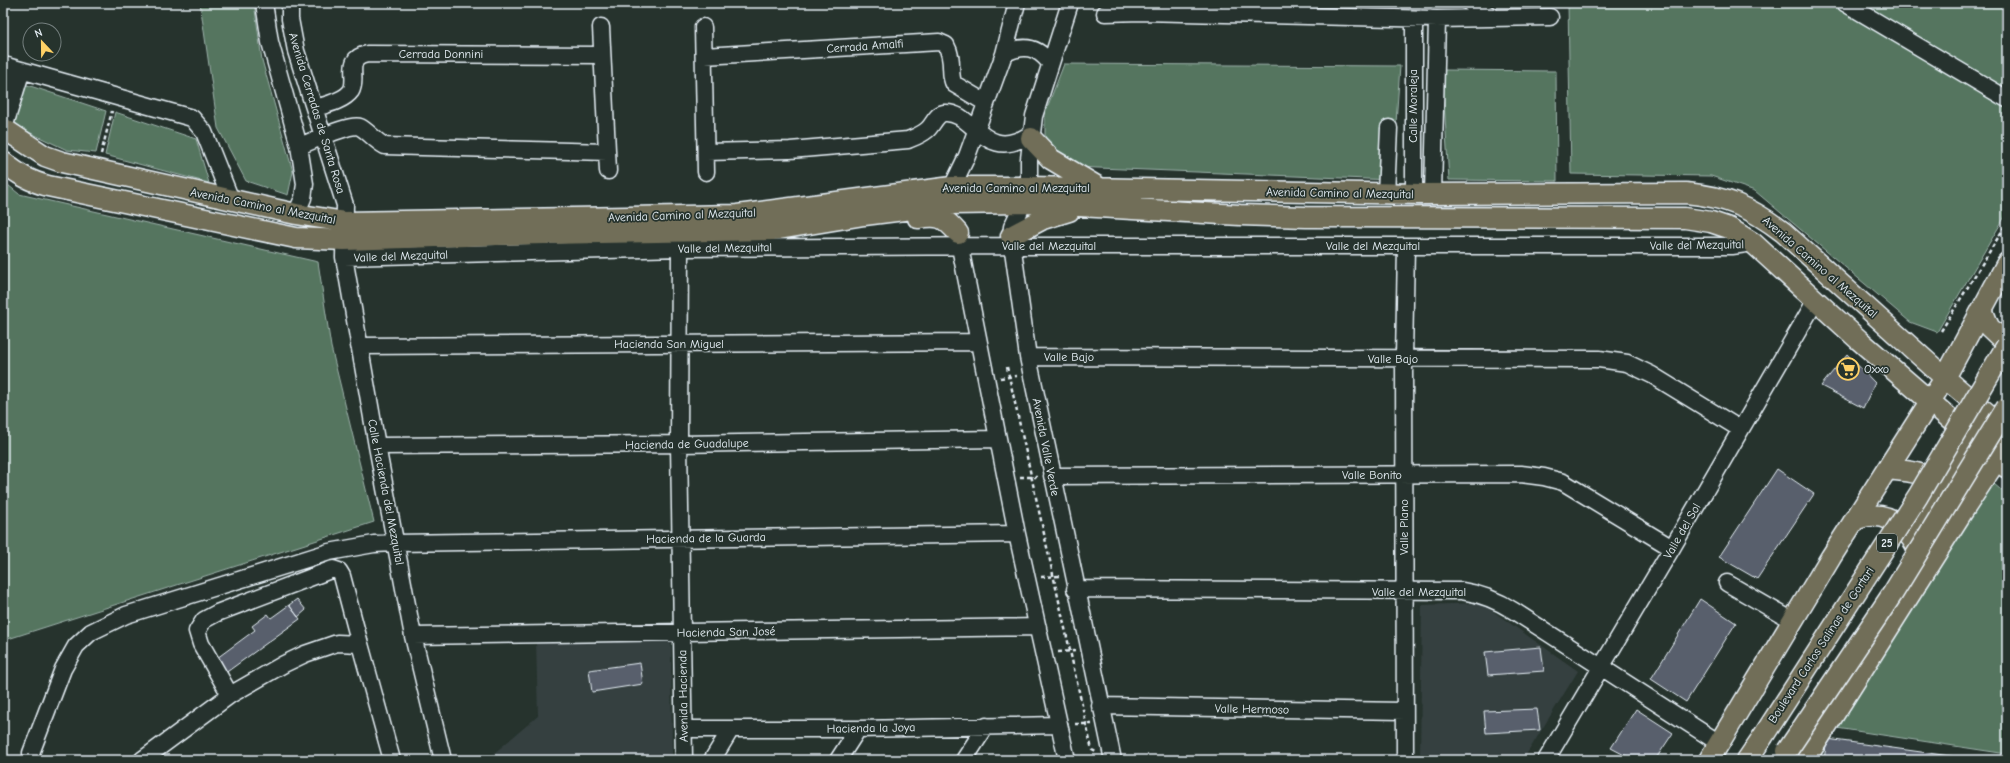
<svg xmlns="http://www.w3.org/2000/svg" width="2010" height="763" font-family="'Comic Neue',sans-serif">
<rect width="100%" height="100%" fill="#26332d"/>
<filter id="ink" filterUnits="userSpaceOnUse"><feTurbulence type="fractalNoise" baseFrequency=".025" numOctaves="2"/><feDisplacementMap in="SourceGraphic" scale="8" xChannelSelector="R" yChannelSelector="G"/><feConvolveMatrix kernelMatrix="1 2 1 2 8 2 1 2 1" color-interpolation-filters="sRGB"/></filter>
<g filter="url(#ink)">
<path fill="#354040" d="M1481,603l97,68 -55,89h-103l2,-155z
M671,639l1,121h-186l52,-44 -2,-75z"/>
<path fill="#54755f" stroke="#9eb3ac" d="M200,3h54l8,57 31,112 -5,23 -42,-14 -28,-53z
M1568,3h439v210l-70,119 -27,-10 -155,-131 -44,-15 -140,-2z
M1064,64l336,2 -8,114 -318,-13 -29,-17v-37z
M1442,70l114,1 1,110 -108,-1z
M3,77l103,34 -10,42 -29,-3 -49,-23 -15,-12z
M115,112l81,27 13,44 -104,-28z
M3,181l16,13 299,68 13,85 43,175 -366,117 -5,12z
M1987,478l20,17v259l-177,-27z"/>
<path fill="#585f6c" stroke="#e8f1f8" d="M1847,354l28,29 -12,25 -42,-22z
M1777,469l37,25 -57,85 -38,-22z
M297,599l9,11 -8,7 -9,-12z
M1700,599l36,24 -50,79 -35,-23z
M289,605l11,14 -76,55 -11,-13 42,-31 -3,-4 16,-12 3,4z
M1541,647l3,24 -56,4 -3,-23z
M640,663l3,21 -51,8 -3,-22z
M1537,709l3,21 -54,3 -2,-22z
M1636,709l37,24 -18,27h-21l-23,-12z
M1827,739l152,21h-155z"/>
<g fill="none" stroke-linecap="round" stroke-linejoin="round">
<g stroke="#e8f1f8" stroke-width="19">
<path id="minor" d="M264,3l6,39 29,104 6,38 -2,14 -7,16
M290,3v16l6,32 49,154 -1,52 33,189 36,190 30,124
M1070,3l-36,113 -5,43v32l-17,36 -1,9 17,121 85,403
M1470,3l23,14
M1845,3l162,96
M1105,13l36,-1 296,7 113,-2
M601,27l7,144
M703,27l3,145
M1004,54c19,-10 33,-8 46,9
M704,56l235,-14 7,3c9,16 2,29 8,39l32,19
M3,65l189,53 12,14 27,68
M3,82l5,-16
M315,108c10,-3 29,-7 36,-17 8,-13 -8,-33 17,-37l234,1
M4,128l18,-58
M299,146c12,-4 51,-23 61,-19 8,4 15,14 25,19l222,6
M706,152l84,-2 118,-10c7,-3 13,-5 19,-10 6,-5 9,-16 17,-17 30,-3 40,53 88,20
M1386,194l3,-66
M1414,194v-175
M1433,194l4,-175
M952,198v-11l15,-31 37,-102 13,-51
M958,237l59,297 50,226
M680,248l-1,196 5,316
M344,257l336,-9 332,-2h720l21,-3
M359,346l619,-4
M1028,357l571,2 28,4 25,12 88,54
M377,446l302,-2 319,-5
M1052,476l469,-2 23,3 19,5 109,66
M1727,583l66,38
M1075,589l387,2c20,3 35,9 52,20l205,132
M413,636l625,-9
M230,695l-29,-51 -4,-13 7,-11 13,-7 116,-44 6,2 3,5 18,68
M1100,706l304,5
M684,729h174l200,-4
M31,753l32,-84 13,-23 15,-14 35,-17 203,-63 45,-8 21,-1 622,-9
M142,760l88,-65 54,-31 21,-10 32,-11 23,1 32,116
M712,760l19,-31
M838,760l20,-31
M964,760l22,-34
M1405,760l-1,-401 2,-113
M1546,760l126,-212 144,-248"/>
</g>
<g stroke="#e8f1f8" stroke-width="23">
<path id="major" d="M3,128l42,28 17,6 234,52 49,8 392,-7 215,-28h78l392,7 264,-1c41,4 64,14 97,39l162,146 62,52
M1031,138l20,21 47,28
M3,162c15,12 26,19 45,24l248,52 48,2 152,-5 277,-5 91,-15 88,-11 73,-1 215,12 66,2 379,1 26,4 18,6 24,15 106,97 148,128
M918,218c21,-3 25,-2 40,15
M1011,236l32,-17 26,-8
M1982,309l7,18 18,17
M1887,469c19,2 42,3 56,18
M1854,520c5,-1 10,-4 15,-4 29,-4 48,26 56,49
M1913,521l62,-98
M1709,760l122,-203 114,-179 62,-115
M1747,760l15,-22
M1805,760l156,-246 46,-70"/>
</g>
<path stroke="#e8f1f8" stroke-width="2.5" stroke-dasharray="4 3" stroke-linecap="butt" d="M101,154l11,-43
M1941,331l66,-108
M1007,367l85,383 4,2
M1000,378l17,-2
M1020,477h17
M1041,577l19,-1
M1058,652l17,-1
M1075,724h17"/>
<use href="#minor" stroke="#26332d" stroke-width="16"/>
<use href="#major" stroke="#716e59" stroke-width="20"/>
<g stroke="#e8f1f8" stroke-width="23" stroke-linecap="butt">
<path id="major-bridge" d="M1762,738l156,-242 89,-151
M1787,751l106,-158 114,-186"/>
</g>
<use href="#major-bridge" stroke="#716e59" stroke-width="20"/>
</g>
</g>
<defs>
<g id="supermarket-ring" transform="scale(1.15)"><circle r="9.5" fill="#26332d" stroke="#ffd166" stroke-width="1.5"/><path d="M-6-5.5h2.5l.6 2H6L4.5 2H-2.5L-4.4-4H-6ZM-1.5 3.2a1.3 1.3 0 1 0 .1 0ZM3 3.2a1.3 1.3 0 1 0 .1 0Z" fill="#ffd166"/></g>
</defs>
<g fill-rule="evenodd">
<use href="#supermarket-ring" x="1848" y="369"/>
</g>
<g text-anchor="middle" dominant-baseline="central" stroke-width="3.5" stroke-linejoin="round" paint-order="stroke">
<rect fill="#26332d" stroke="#aeb8bb" stroke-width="1" x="1877" y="534" width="20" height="18" rx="3"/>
<g font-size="11" font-weight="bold" fill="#e8f1f8">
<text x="1887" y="543">25</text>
</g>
<g font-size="12" fill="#e8f1f8" stroke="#26332d">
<text transform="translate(865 46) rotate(-4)">Cerrada Amalfi</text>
<text x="441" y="54">Cerrada Donnini</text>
<text transform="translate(1413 106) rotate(-90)">Calle Moraleja</text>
<text transform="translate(317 113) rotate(73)">Avenida Cerradas de Santa Rosa</text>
<text x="1016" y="188">Avenida Camino al Mezquital</text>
<text transform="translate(1340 193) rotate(1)">Avenida Camino al Mezquital</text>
<text transform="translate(263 206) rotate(11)">Avenida Camino al Mezquital</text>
<text transform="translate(682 215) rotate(-2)">Avenida Camino al Mezquital</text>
<text transform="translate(1697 245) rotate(-1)">Valle del Mezquital</text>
<text x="1049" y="246">Valle del Mezquital</text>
<text x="1373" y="246">Valle del Mezquital</text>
<text transform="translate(725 248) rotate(-1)">Valle del Mezquital</text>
<text transform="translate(401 256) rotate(-2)">Valle del Mezquital</text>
<text transform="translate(1820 267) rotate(41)">Avenida Camino al Mezquital</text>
<text x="669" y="344">Hacienda San Miguel</text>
<text x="1069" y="357">Valle Bajo</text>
<text x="1393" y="359">Valle Bajo</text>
<text transform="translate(687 444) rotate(-1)">Hacienda de Guadalupe</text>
<text transform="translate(1046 447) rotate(79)">Avenida Valle Verde</text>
<text x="1372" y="475">Valle Bonito</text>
<text transform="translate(386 492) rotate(79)">Calle Hacienda del Mezquital</text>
<text transform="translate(1404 527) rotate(-90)">Valle Plano</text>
<text transform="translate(1682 531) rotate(-60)">Valle del Sol</text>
<text transform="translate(706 538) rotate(-1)">Hacienda de la Guarda</text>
<text x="1419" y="592">Valle del Mezquital</text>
<text transform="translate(726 632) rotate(-1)">Hacienda San José</text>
<text transform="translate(1821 645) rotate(-57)">Boulevard Carlos Salinas de Gortari</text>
<text transform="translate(683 696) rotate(-91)">Avenida Hacienda</text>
<text transform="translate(1252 709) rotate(1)">Valle Hermoso</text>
<text transform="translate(871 728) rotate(-1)">Hacienda la Joya</text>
</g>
<g font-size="12" fill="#e8f1f8" stroke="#26332d" text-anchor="start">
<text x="1864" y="369">Oxxo</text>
</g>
</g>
<rect width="2010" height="763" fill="none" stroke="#26332d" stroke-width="16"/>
<rect x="8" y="8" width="1994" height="747" fill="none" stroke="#e8f1f8" stroke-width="1.5" filter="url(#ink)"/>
<g transform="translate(42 42) rotate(338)"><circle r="19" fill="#26332d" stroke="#747f7e"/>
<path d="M0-3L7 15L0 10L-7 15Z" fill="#ffd166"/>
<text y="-6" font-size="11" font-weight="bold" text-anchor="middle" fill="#e8f1f8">N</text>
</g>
</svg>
